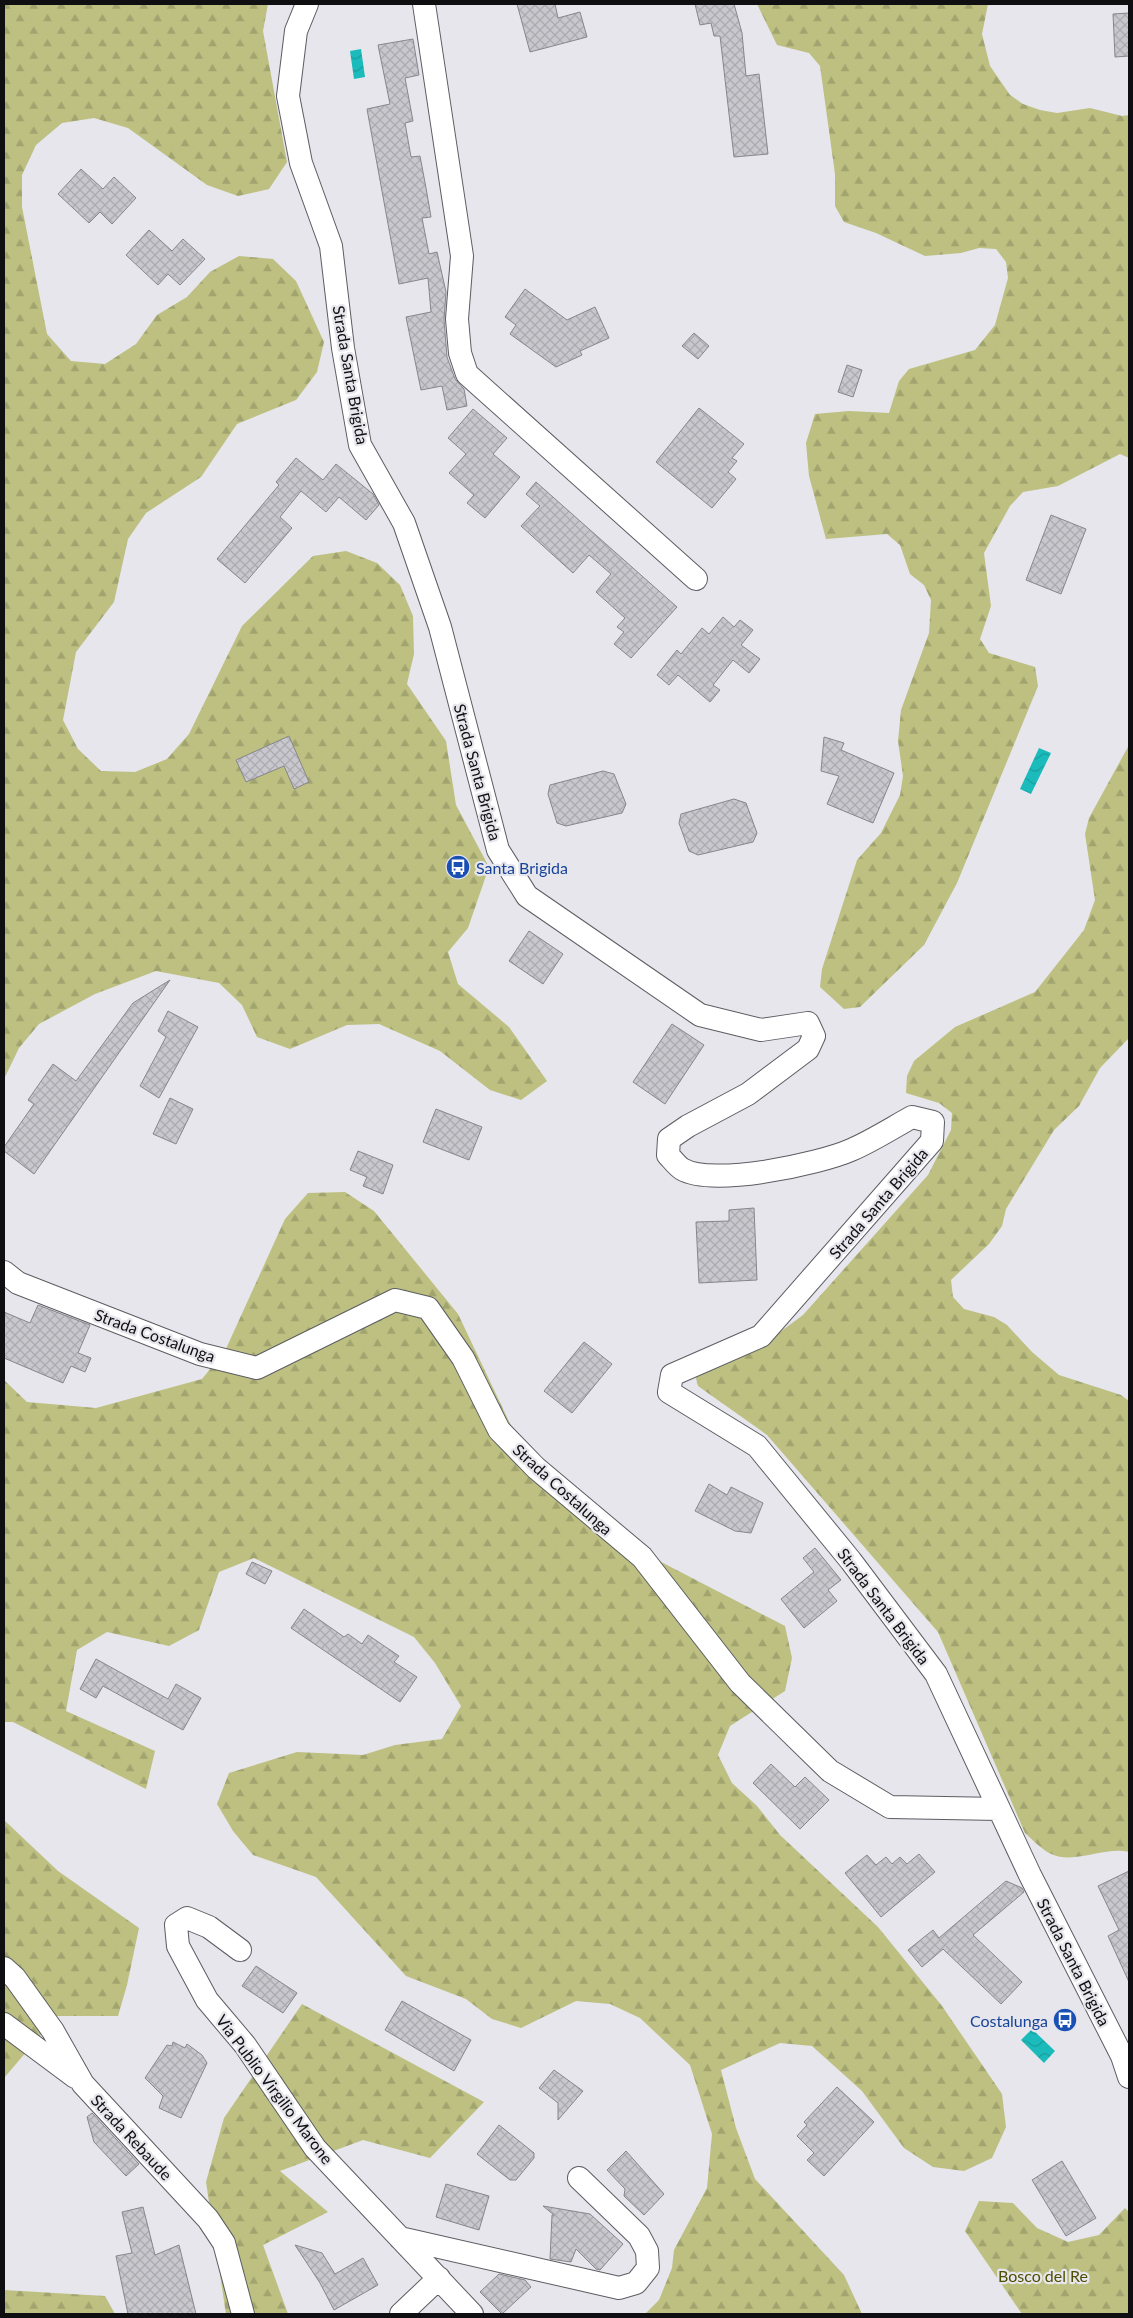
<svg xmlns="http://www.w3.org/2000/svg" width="1133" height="2318" font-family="Lato,sans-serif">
<defs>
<pattern id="forest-firs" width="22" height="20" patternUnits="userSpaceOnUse" patternTransform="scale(1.25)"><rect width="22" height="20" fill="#bdc080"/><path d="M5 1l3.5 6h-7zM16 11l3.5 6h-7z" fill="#a1a46e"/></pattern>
<pattern id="water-waves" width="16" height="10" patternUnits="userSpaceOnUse" patternTransform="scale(1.25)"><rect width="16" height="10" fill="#1bbabb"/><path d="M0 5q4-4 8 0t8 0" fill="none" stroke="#189fa0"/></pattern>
<pattern id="building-cross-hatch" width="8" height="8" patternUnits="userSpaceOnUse" patternTransform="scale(1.25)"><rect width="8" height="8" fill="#c7c7cd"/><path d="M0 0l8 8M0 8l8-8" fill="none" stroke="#aaaaaf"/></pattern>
</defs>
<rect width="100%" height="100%" fill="#e6e6ec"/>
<path fill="url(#forest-firs)" d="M4,4h264l-5,27 24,131 -18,27 -31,7 -31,-11 -79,-57 -34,-10 -32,5 -26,22 -14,30v32l25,127 24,27 34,3 31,-20 21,-29 30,-18 23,-25 29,-16 34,3 23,22 28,61 -7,30 -21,28 -59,24 -36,53 -55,36 -18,26 -14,63 -38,50 -13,68 15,29 23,22 34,1 32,-13 22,-25 53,-108 71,-70 33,-5 31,12 23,22 13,31 1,38 -7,30 39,57 10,64 33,62 -21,61 -20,24 10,32 51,43 38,54 -26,19 -31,-10 -50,-39 -61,-27 -32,1 -57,24 -33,-12 -15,-32 -23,-22 -63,-12 -61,23 -56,30 -20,24 -15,31z
M757,4h231l-6,30 8,32 20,29 13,9 17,6 17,3 33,-5 32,8 7,-1v343l-9,-4 -62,32 -35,6 -13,14 -26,47 7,53 -11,33 9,14 46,14 3,19 -81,197 -33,62 -64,62 -16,2 -24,-22 2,-18 35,-109 24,-27 19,-38 3,-19 -5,-35 3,-31 28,-77 2,-33 -7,-15 -14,-11 -10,-29 -13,-11 -61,5 -17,-63 -3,-33 9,-29 34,-3 40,2 10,-32 10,-12 66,-19 20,-25 13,-47 -2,-16 -10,-13 -17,-1 -18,5 -36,3 -49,-23 -32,-11 -9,-16v-32l-15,-108 -11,-13 -32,-8z
M1129,745v293l-29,30 -21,38 -25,24 -48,79 -4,17 -13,18 -38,36 2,17 11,12 30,8 13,8 25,27 27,23 62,20 8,6v451c-25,-6 -56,14 -80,1 -9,-5 -17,-14 -24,-20l-87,-201 -171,-197 -69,-49 -3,-12 58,-22 50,-37 125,-140 23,-45 1,-17 -13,-10 -33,-10 1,-17 7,-15 41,-34 80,-35 49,-62 11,-30 -10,-66 4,-16z
M345,1192l29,19 84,103 56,118 122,117 149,77 7,32 -7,33 -55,35 -12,29 14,28 25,23 23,29 98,92 64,79 60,88 4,33 -14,31 -28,13 -31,-4 -29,-19 -42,-57 -50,-45 -32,-3 -59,27 15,58 19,51 89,96 18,39h-220l4,-1 13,-13 13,-32 2,-18 33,-62 5,-54 -22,-69 -50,-47 -30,-14 -34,-3 -55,27 -29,-9 -26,-20 -60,-23 -90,-99 -63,-22 -20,-24 -16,-27 12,-31 68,-21 66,3 32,-10 47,-6 19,-33 -26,-43 -21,-26 -160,-79 -35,14 -20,58 -30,16 -62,-14 -30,18 -11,61 89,40 -9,38 -133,-67h-9v-342l23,22 69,6 106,-29 23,-28 60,-132 23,-26z
M4,1820l54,51 81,57 -12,57 -9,31h-61l-53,62z
M302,2004l182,98 -54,56 -67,-18 -83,31 48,41 -65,33 25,69h-62l-20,-132 18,-64z
M979,2201l34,2 24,25 31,14 31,-7 26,-27 4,4v102h-107l-57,-83z
M4,2290l101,6 10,18h-111z"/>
<path fill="url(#water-waves)" d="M361,49l4,28 -11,2 -4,-28z
M1039,748l12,5 -20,41 -11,-5z
M1032,2029l23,22 -11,12 -23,-23z"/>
<path fill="url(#building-cross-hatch)" stroke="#86868c" d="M517,4h38l3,14 22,-6 7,25 -57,15z
M695,4h39l8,29 4,43 13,-2 9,80 -34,3 -14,-121h-6l-3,-13 -11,2z
M1129,13v43l-14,1 -2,-43z
M413,39l6,36 -14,3 8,43 -8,2 6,34 9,-1 6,32 5,29 -9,1 7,36 8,-2 9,40 -2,28 3,37 8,22 9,10 3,17 -20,4 -5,-24 -21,4 -15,-73 25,-5 -3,-34 -29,6 -32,-175 23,-5 -12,-59z
M81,169l22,20 11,-12 22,21 -24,26 -12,-12 -11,11 -31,-29z
M149,230l23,21 11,-12 22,20 -25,26 -12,-11 -10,11 -32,-30z
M525,289l42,31 28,-13 14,31 -29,13 2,4 -26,12 -46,-33 6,-9 -11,-8z
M694,333l15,13 -11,13 -16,-13z
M847,365l15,5 -9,27 -15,-5z
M699,408l45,36 -12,14 5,3 -9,11 8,7 -24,29 -56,-46z
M473,409l34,29 -14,16 27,23 -35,41 -18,-15 7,-8 -25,-22 17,-19 -18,-16z
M296,458l27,22 13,-16 37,30 6,11 -13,15 -27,-23 -13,15 -25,-21 -21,26 12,11 -47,55 -28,-24 62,-74 -3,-3z
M536,482l141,125 -46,51 -17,-14 10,-12 -7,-5 8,-9 -29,-26 15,-18 -22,-19 -16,18 -52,-47 19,-20 -14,-12z
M1051,515l35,14 -25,65 -35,-14z
M723,617l11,10 6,-7 13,10 -12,15 19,14 -11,14 -16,-13 -20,25 7,5 -10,12 -32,-27 -9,10 -12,-10 20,-25 4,4 21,-26 7,6z
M289,736l20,46 -15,7 -10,-23 -38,16 -10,-22z
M824,737l20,6 -3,7 53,23 -21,50 -46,-19 12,-28 -18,-5z
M603,771l11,3 12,30 -4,9 -56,13 -9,-3 -9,-29 2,-9z
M734,799l12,4 11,30 -4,9 -55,13 -9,-4 -10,-28 2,-9z
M529,931l34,23 -20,30 -34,-23z
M170,980l-136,194 -30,-23v-4l30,-43 -6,-4 25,-36 23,17 57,-78z
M168,1011l30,16 -39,71 -19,-12 26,-49 -8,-6z
M672,1024l32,21 -39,59 -32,-22z
M170,1098l23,11 -17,35 -23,-10z
M436,1109l46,18 -13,33 -46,-18z
M358,1151l35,14 -10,29 -20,-8 4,-9 -17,-7z
M754,1208l3,72 -58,3 -3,-61 33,-1v-11z
M38,1305l52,20 -12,28 13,5 -6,14 -14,-6 -8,17 -59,-25v-46l26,11z
M584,1342l28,22 -40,49 -28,-22z
M709,1484l18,11 4,-8 32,16 -12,30 -16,-2 -40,-20z
M815,1548l26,32 -13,10 9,11 -33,27 -23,-29 33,-27 -11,-14z
M252,1562l20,9 -7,13 -19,-10z
M304,1609l40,28 4,-3 14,10 6,-9 31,21 -5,6 23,15 -17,25 -109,-74z
M96,1659l72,40 8,-15 25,14 -18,32 -80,-44 -7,12 -16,-9z
M771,1764l24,23 10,-10 24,23 -29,29 -47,-46z
M919,1854l16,18 -54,45 -36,-44 22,-18 9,10 10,-8 6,7 8,-7 7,7z
M1129,1871v111l-21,-46 11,-6 -21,-44z
M1006,1881l16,7 2,4 -51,43 49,47 -21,22 -58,-55 -21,18 -14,-17 25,-20 6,8z
M256,1966l41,27 -14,20 -41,-27z
M402,2001l69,39 -17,31 -69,-41z
M173,2042l12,6 2,-4 15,11 5,8 -26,55 -22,-10 4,-12 -18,-18 22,-33 5,1z
M554,2070l29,21 -25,29v-17l-19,-15z
M837,2087l37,35 -50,54 -17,-16 7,-7 -17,-17 10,-11 -3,-3z
M92,2113l47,51 -13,12 -32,-34 -7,-25z
M499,2125l35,28v5l-18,22h-6l-33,-26z
M626,2151l38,43 -20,21 -20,-19 1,-7 -18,-19z
M1062,2161l34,57 -30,18 -34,-56z
M446,2184l43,12 -10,34 -43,-13z
M543,2206l47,8 33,30 -23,26 -4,-1 -20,-20 -5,13 -21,-3 2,-44h2z
M143,2207l12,48 24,-10 17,69h-68l-12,-58 16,-3 -10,-41z
M295,2245l27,8 13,21 28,-16 15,27 -44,25 -14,-27z
M499,2274l26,6 6,7 -29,27 -22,-22z"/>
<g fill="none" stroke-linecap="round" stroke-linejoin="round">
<g stroke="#5c5d62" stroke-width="24">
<path id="minor" d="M307,4l-11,27 -8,65 13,67 30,83 12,102 17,97 44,78 36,104 58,223 29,46 173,119 61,15 47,-7 6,13 -6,13 -60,45 -60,32 -19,13 -1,16c4,4 9,11 14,14 30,18 137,-5 169,-19 21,-9 41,-22 61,-33l21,5 -1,19 -171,195 -89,39 -3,17 88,54 94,115 85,113 94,201 92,181 7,21
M424,4l38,252 -5,63 3,34 7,21 229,205
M4,1272l14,11 182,71 57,14 138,-68 33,8 35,50 36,72 37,38 106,89 98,126 90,88 60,36 109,2
M240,1950l-31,-23 -22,-9 -11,7 2,21 29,54 38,45 70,103 157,166
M4,1968l11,10 38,53 30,53 125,135 16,24 19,71
M4,2024l71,53
M400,2238l219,50 17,-5 12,-15 -1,-17 -8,-15 -60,-58
M401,2314l38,-36"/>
</g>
<use href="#minor" stroke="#fff" stroke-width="22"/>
</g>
<defs>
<g id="bus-disc" transform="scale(1.25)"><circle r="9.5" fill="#1a4fb4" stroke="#e6e6ec"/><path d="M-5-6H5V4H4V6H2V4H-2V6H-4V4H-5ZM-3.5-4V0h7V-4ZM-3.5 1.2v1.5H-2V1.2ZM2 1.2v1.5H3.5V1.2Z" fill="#fff"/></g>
</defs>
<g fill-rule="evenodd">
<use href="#bus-disc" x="458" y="867"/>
<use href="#bus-disc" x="1065" y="2020"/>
</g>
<g text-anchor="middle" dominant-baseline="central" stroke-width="4.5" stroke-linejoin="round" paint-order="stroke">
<g font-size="16" fill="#0f0f11" stroke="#e6e6ec">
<text transform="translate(351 375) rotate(80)">Strada Santa Brigida</text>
<text transform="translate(478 772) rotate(75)">Strada Santa Brigida</text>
<text transform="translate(878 1203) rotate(-49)">Strada Santa Brigida</text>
<text transform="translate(155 1335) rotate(20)">Strada Costalunga</text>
<text transform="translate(563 1489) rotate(42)">Strada Costalunga</text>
<text transform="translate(884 1606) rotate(53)">Strada Santa Brigida</text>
<text transform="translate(1074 1962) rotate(63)">Strada Santa Brigida</text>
<text transform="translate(275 2089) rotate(53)">Via Publio Virgilio Marone</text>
<text transform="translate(132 2137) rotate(47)">Strada Rebaude</text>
</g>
<g font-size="16" fill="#164399" stroke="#e6e6ec" text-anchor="start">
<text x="476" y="867">Santa Brigida</text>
<text x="1048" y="2020" text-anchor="end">Costalunga</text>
</g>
<g font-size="16" fill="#4f4f03" stroke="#e6e6ec">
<text x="1043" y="2275">Bosco del Re</text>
</g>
</g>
<rect width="1133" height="2318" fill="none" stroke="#0f0f11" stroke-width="10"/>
</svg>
